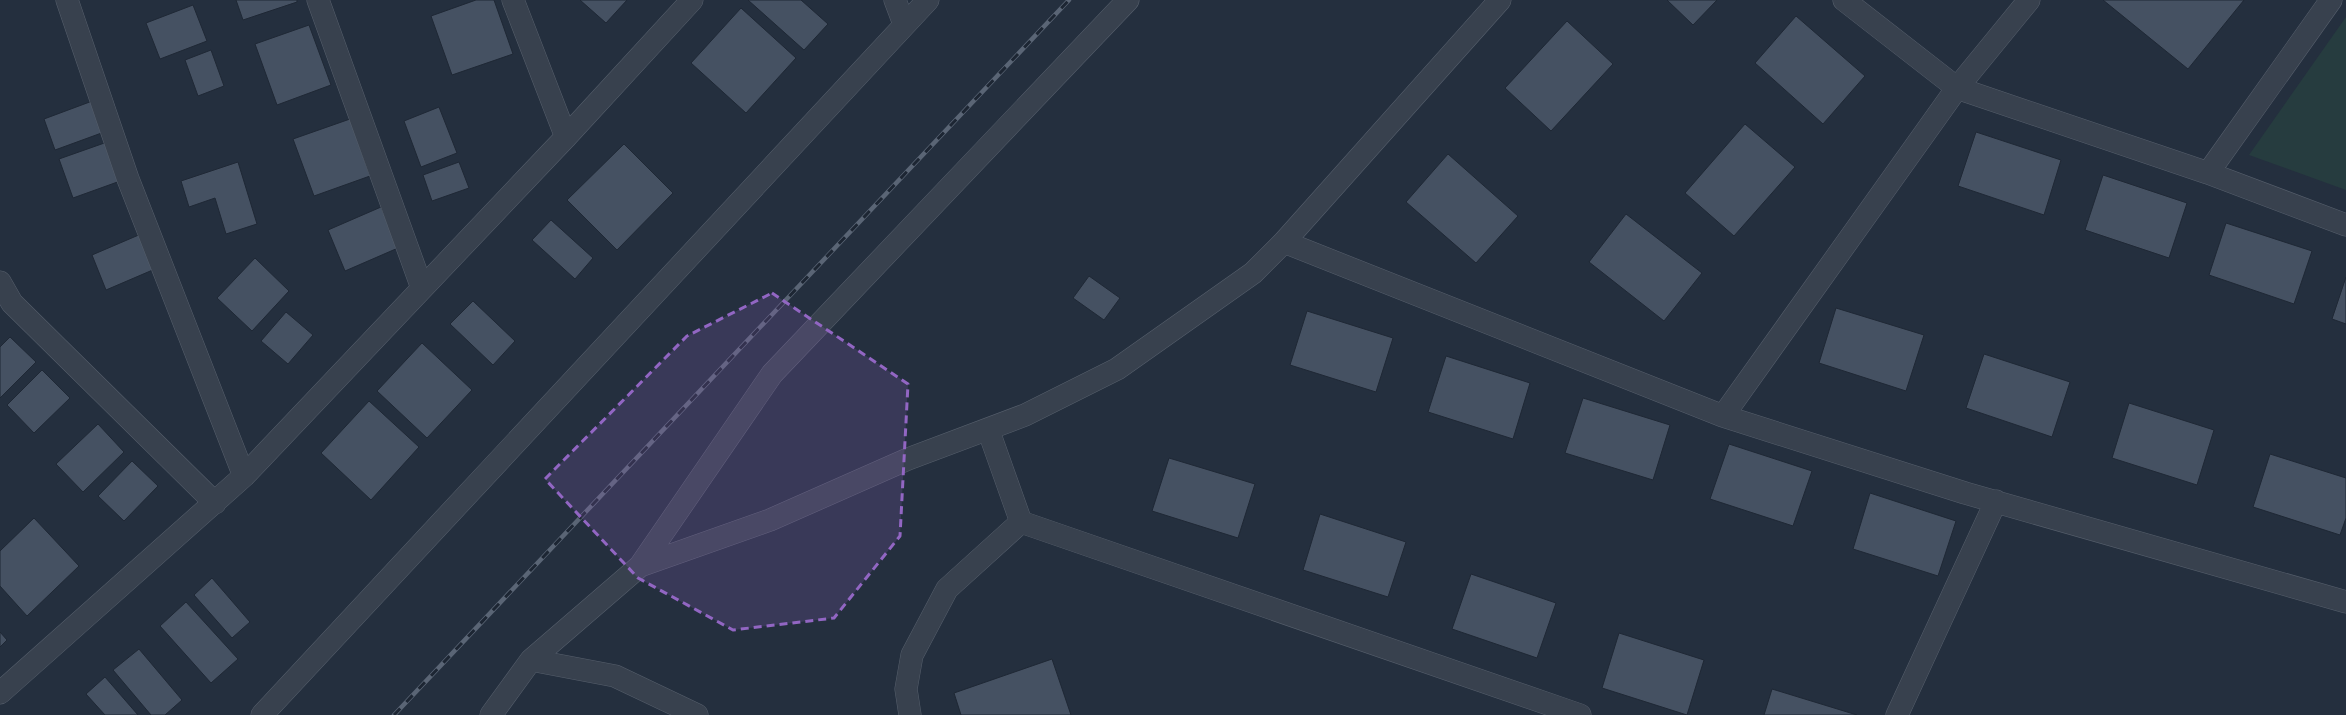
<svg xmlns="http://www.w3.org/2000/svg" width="2346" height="715" font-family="'Public Sans',sans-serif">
<rect width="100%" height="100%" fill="#242f3e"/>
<path fill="#263c3f" d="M2346,17v173l-97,-35z"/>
<path fill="#455162" stroke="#1f2835" d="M236,0h61v2l-54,18z
M476,0h18l19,54 -61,21 -21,-59z
M580,0h47l-21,23z
M748,0h53l27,24 -24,26z
M1667,0h50l-24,25z
M2103,0h141l-56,69z
M193,5l14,36 -47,18 -14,-36z
M741,8l55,50 -50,55 -55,-50z
M1796,16l69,60 -42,48 -68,-61z
M1567,21l46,43 -62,67 -46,-43z
M309,25l22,60 -54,20 -22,-61z
M211,50l13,36 -26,10 -13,-36z
M95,100l12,31 -52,19 -11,-31z
M439,107l18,46 -36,14 -17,-46z
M350,119l20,57 -56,20 -21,-57z
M1745,124l50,43 -61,69 -49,-43z
M1976,132l85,28 -17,55 -86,-29z
M110,141l13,39 -50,18 -14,-39z
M624,144l49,49 -56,57 -50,-50z
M1448,154l70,62 -42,47 -70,-61z
M238,162l19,62 -31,10 -11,-36 -26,9 -8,-26z
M459,162l10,26 -37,13 -9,-26z
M2103,175l84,28 -18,55 -84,-28z
M381,207l17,41 -53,23 -17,-41z
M1626,214l76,59 -38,48 -75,-59z
M551,220l42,38 -18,21 -43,-39z
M2226,223l86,28 -18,53 -85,-29z
M141,234l14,35 -49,21 -14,-35z
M255,258l34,33 -37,40 -35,-33z
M1089,276l31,22 -16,22 -31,-22z
M2346,277v47l-14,-5z
M473,301l42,40 -22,24 -43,-41z
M1836,308l88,27 -18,56 -87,-28z
M1307,311l86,27 -17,54 -86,-27z
M286,312l27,23 -25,29 -27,-23z
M10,337l26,25 -36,36v-51z
M422,343l50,47 -45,48 -50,-47z
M1984,354l86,28 -18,55 -86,-29z
M1446,356l84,27 -17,56 -85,-27z
M42,370l28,28 -36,35 -27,-28z
M1583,398l87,27 -17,55 -88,-27z
M369,401l50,46 -48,53 -50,-47z
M2129,403l85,27 -17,55 -85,-27z
M98,424l26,28 -41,40 -27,-28z
M1729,444l83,27 -19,55 -83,-27z
M2270,454l76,24v40l-6,17 -87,-28z
M1169,458l86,26 -17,54 -86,-27z
M132,461l26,25 -34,35 -26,-25z
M1870,493l86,28 -18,55 -85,-27z
M1320,514l86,28 -18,55 -85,-27z
M34,518l45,48 -52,50 -27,-30v-35z
M1471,574l85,29 -19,55 -85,-29z
M212,578l38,44 -18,16 -38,-43z
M186,602l52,57 -27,24 -51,-57z
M0,632l7,8 -7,7z
M1619,633l85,27 -17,55 -85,-27z
M139,649l43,51 -17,15h-14l-38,-45z
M1052,659l19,56h-110l-7,-22z
M105,677l33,38h-33l-19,-21z
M1772,689l85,26h-93z"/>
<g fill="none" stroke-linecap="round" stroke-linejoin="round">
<g stroke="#565f6c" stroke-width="23">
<path id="minor" d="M67,0l61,179 116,297
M318,0l104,288
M513,0l53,137
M895,0l9,24
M1844,0l113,88 251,85 138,52
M2208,173l123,-173
M1284,242l439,174 242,77 381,109
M0,282l12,21 203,200
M1723,416l234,-328 72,-88
M988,429l33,93
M640,566l132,-192 356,-374
M531,660l84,16 82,39
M0,693l244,-217 322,-339 126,-137
M262,715l666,-715
M491,715l40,-55 109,-94 130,-46 138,-61 117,-44 92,-46 136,-96 31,-31 216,-242
M910,715l-4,-26 6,-34 35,-66 74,-67 559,193
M1897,715l99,-214"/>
</g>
<use href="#minor" stroke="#38414e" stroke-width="22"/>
<g stroke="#5a6575" stroke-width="4.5">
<path id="rail" d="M394,715l675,-715"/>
</g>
<use href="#rail" stroke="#1d2633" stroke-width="3" stroke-dasharray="9" stroke-linecap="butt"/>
</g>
<path fill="#9266c3" fill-opacity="0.2" stroke="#9266c3" stroke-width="3" stroke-dasharray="8 5" stroke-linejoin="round" d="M772,293l136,91 -8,152 -66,82 -101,12 -95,-52 -93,-99 142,-143z"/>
</svg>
